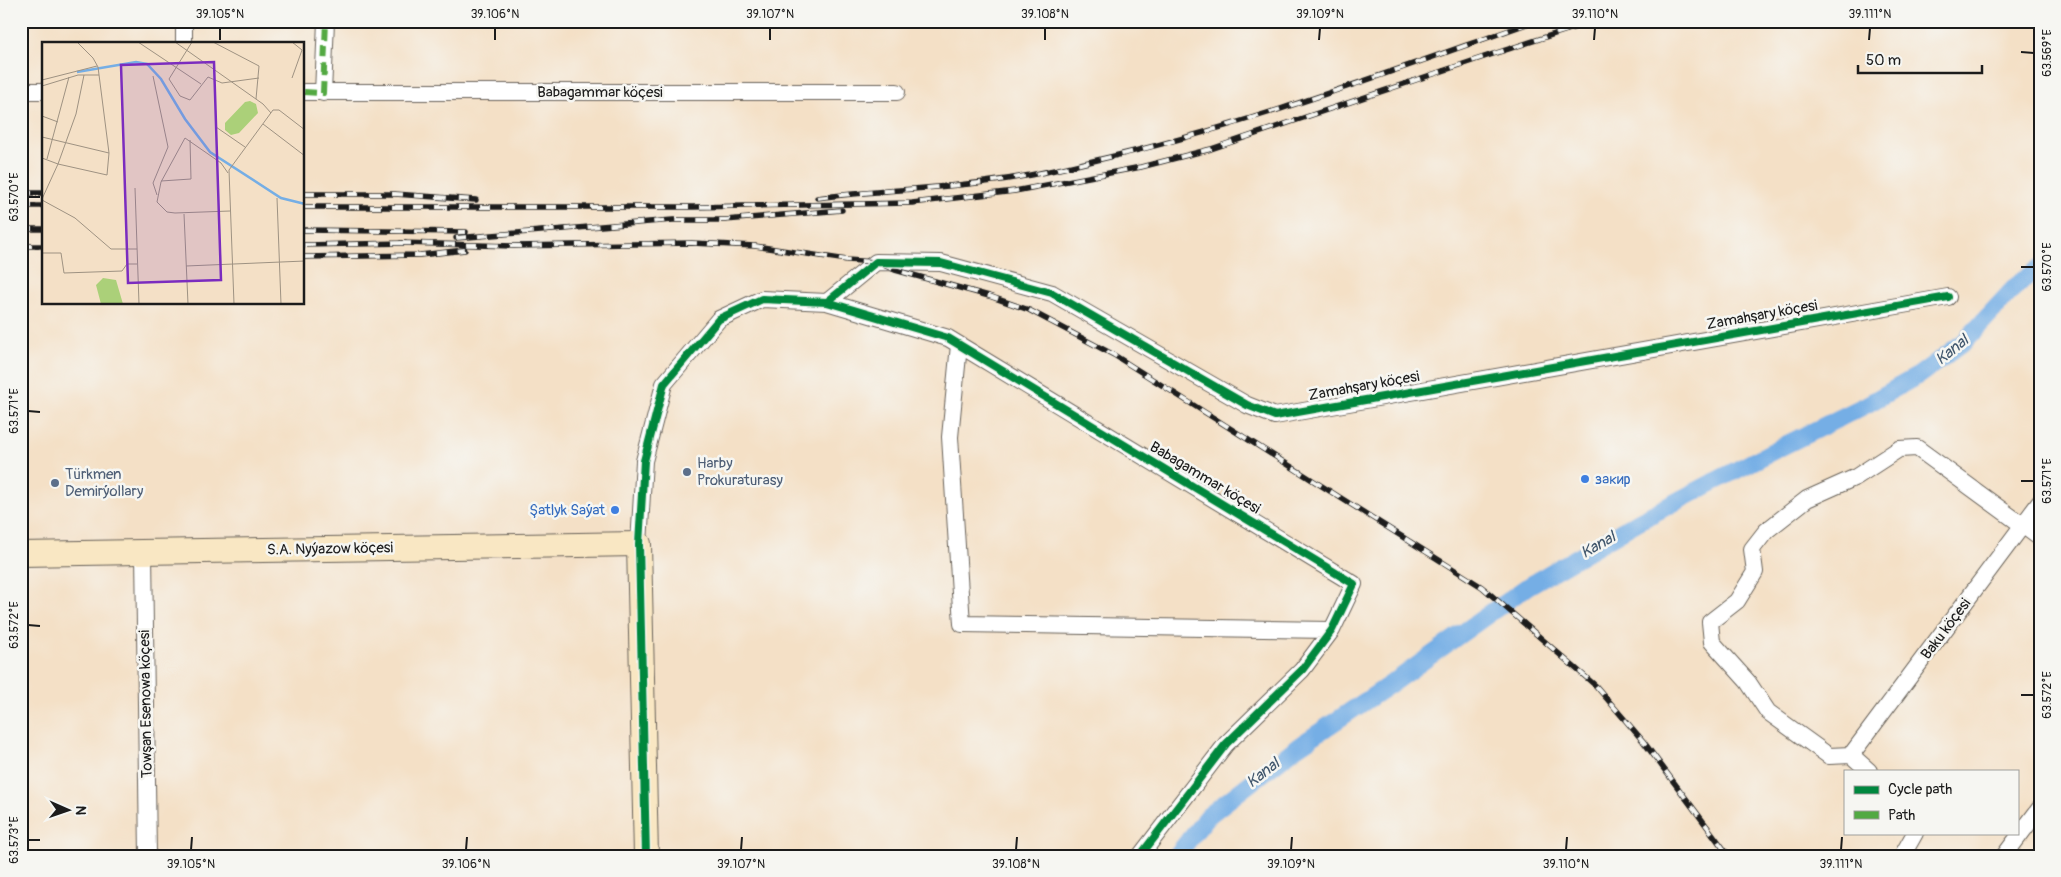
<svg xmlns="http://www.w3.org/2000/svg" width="2061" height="877" font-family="Pangolin,sans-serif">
<rect width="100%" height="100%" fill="#f6f6f2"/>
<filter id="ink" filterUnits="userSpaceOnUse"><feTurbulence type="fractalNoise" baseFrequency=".02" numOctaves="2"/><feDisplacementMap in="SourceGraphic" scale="10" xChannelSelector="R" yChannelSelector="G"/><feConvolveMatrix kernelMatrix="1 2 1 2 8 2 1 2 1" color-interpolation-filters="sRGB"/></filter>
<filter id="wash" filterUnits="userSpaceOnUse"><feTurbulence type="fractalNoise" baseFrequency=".0096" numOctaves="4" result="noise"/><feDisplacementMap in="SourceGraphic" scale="20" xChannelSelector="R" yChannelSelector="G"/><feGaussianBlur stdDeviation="1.12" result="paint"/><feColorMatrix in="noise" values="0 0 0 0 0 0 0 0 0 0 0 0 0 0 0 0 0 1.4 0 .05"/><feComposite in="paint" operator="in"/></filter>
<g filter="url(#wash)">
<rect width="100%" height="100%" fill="#f4e0c6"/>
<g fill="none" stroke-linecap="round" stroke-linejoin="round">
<path stroke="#75aee5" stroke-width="18" d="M1176,856l32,-40 85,-66 105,-71 130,-93 111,-65 136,-71 91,-45 53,-30 45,-33 52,-56 24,-18"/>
</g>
</g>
<g filter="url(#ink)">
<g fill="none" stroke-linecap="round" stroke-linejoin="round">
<g stroke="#686158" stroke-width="18">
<path id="street" d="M184,21v23
M21,91h23
M304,92h593
M323,93l3,-72
M827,302l49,-40 65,1 111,30 195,112 28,11 673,-119
M959,345l-9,92 12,187 370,6
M639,544l5,-83 20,-77 55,-65 43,-20 65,3 121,36 406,246 -22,46 -30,40 -76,74 -86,112
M144,552l4,304
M1851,755l189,-253
M1869,771l-18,-16 -22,1 -61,-44 -20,-30 -36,-40 -2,-20 27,-21 18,-29 -3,-23 14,-18 41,-32 49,-22 43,-28 18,-1 123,90
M1902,856l13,-23
M2004,856l36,-48"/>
</g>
<g stroke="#686158" stroke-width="26">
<path id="secondary" d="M21,554l618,-10 7,312"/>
</g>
<use href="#street" stroke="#fff" stroke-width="16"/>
<use href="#secondary" stroke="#f9e7c3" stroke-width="24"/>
<g stroke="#1c1c1c" stroke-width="5.5">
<path id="rail" d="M21,193h23
M304,194h91l81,6
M817,198c67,-9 135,-9 202,-21 25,-4 49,-10 74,-16 151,-34 296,-89 442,-140
M21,206h23
M304,207h389l219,-4 103,-12 126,-24 70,-18 273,-92 111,-36
M21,229h23
M304,230l162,2
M456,238l217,-18h52l117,-10
M400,243l114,3 178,-3 63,3 92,14 29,2 19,8 94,26 40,14 85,45 368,232 114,99 47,55 86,115
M304,245l102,-2
M21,246h23
M304,257l116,-2 45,-5"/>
</g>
<use href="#rail" stroke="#f6f6f2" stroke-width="4" stroke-dasharray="11" stroke-linecap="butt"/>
<path stroke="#52a943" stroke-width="6" stroke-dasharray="12 6" stroke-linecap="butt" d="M304,92l19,1 3,-72"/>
<g stroke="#f6f6f2" stroke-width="11">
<path id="cycleway" d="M827,302l49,-40 65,1 111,30 195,112 28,11 673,-119
M646,856l-7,-312 5,-83 20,-77 55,-65 43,-20 65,3 121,36 406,246 -22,46 -30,40 -76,74 -86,112"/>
</g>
<use href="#cycleway" stroke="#00873e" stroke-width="8"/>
</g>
</g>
<path fill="none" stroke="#1c1c1c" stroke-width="2" d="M220,40v-12M495,40v-12M770,40v-12M1045,40v-12M1319,40l1,-12M1594,40l1,-12M1869,40l1,-12M2021,52l13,1M28,197h12M2021,267h13M28,411l12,1M2021,481h13M28,625l12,1M2021,695h13M28,840h12M191,850l1,-13M466,850l1,-13M741,850l1,-13M1016,850l1,-13M1291,850l1,-13M1566,850l1,-13M1841,850l1,-13"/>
<g fill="#5c6f8a" stroke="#f6f6f2" stroke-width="2">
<circle cx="687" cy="472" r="5"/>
<circle cx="55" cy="483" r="5"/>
</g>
<g fill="#3f7fe0" stroke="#f6f6f2" stroke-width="2">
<circle cx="1585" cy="479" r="5"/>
<circle cx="615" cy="510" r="5"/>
</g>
<g text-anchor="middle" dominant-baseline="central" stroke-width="5" stroke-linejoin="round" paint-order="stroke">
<g font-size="15" fill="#1c1c1c" stroke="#f6f6f2">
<text x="600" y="92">Babagammar köçesi</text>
<text transform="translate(1762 315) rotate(-10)">Zamahşary köçesi</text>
<text transform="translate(1364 386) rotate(-10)">Zamahşary köçesi</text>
<text transform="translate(1205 478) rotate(31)">Babagammar köçesi</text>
<text transform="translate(330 549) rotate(-1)">S.A. Nyýazow köçesi</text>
<text transform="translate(1946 629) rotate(-53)">Baku köçesi</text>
<text transform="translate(146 704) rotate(-91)">Towşan Esenowa köçesi</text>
</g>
<g font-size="15" fill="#4e5e75" stroke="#f6f6f2" text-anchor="start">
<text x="697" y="463">Harby<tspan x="697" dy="17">Prokuraturasy</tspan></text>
<text x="65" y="474">Türkmen<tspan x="65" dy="17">Demirýollary</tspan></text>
</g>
<g font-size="15" fill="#366cbe" stroke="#f6f6f2" text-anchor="start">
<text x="1595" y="479">закир</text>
<text x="605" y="510" text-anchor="end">Şatlyk Saýat</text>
</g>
<g font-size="16" font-style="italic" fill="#40566c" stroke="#f6f6f2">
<text transform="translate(1952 350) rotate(-39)">Kanal</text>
<text transform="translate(1598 545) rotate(-30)">Kanal</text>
<text transform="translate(1263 773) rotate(-38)">Kanal</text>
</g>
</g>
<g transform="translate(42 42)">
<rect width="262" height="262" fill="#f4e0c6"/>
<path d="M208,59l6,3 2,9 -19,20 -8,2 -6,-5v-7l20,-21zM61,236l13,2 7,24h-22l-5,-19z" fill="#abd079"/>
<path fill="none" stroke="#75aee5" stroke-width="2.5" d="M35,30l59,-10 11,2 14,15 24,40 25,33 71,46 24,6"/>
<path fill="none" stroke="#9e9282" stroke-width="1" d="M96,0l63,42M133,0l88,62 8,9M150,0l-23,37 11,17 10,4 18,-23 14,6 37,-5M171,0l46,24 -3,33M250,0l10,8 -10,28M111,34l15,71 -15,36 4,12M0,38l55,-14M0,44l36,-11h21M0,74l16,6M221,82l42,32M174,85l29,20M0,95l67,16M0,116l16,6 18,-50 8,-39M5,117l22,-82M186,131l-7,-10 -36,-25 -24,44 -4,20 10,10 8,1 55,-2M119,139l30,-2 -1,-39M93,146l4,116M235,156l4,106M0,157l16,-35 49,11 2,-22 -11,-86 -5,-9 -16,-16M0,158l33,18 36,31h26M142,172l4,90M0,211h19l3,20 58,-2 5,-7h10M144,224l119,-5M192,262l-5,-134 44,-60h6l26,20"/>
<path fill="#7b2cbf" fill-opacity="0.15" stroke="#7b2cbf" stroke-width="2.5" d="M172,20l7,218 -93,3 -7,-218z"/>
<rect width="262" height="262" fill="none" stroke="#1c1c1c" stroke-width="2.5"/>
</g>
<rect width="2061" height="877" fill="none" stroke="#f6f6f2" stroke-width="55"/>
<rect x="1844" y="770" width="175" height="65" fill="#f6f6f2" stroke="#9f9f9c"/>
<rect x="1854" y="786" width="25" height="8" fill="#00873e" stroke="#9f9f9c"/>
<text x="1888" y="794" font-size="15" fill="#1c1c1c">Cycle path</text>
<rect x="1854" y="811" width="25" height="8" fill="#52a943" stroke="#9f9f9c"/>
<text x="1888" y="820" font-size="15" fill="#1c1c1c">Path</text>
<g transform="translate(68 810) rotate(92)" stroke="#f6f6f2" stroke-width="4" paint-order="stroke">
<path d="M0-4L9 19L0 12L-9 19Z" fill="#1c1c1c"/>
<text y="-8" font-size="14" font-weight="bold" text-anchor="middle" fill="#1c1c1c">N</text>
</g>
<path d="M1858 65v8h124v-8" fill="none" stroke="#1c1c1c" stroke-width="2.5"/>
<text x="1866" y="65" font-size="15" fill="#1c1c1c" stroke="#f6f6f2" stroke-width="4" paint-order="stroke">50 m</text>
<rect x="28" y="28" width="2006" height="822" fill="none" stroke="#1c1c1c" stroke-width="2"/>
<g font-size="12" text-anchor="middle" fill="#1c1c1c">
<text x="220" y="18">39.105°N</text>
<text x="495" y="18">39.106°N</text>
<text x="770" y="18">39.107°N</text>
<text x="1045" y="18">39.108°N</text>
<text x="1320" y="18">39.109°N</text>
<text x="1595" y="18">39.110°N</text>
<text x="1870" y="18">39.111°N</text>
<text transform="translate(2047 53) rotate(-90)" y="4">63.569°E</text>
<text transform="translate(14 197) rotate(-90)" y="4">63.570°E</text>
<text transform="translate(2047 267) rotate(-90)" y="4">63.570°E</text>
<text transform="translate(14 411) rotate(-90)" y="4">63.571°E</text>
<text transform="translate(2047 481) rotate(-90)" y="4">63.571°E</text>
<text transform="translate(14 625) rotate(-90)" y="4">63.572°E</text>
<text transform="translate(2047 695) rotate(-90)" y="4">63.572°E</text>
<text transform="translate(14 840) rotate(-90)" y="4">63.573°E</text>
<text x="191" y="868">39.105°N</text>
<text x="466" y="868">39.106°N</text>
<text x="741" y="868">39.107°N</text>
<text x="1016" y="868">39.108°N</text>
<text x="1291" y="868">39.109°N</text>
<text x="1566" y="868">39.110°N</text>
<text x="1841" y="868">39.111°N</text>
</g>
</svg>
